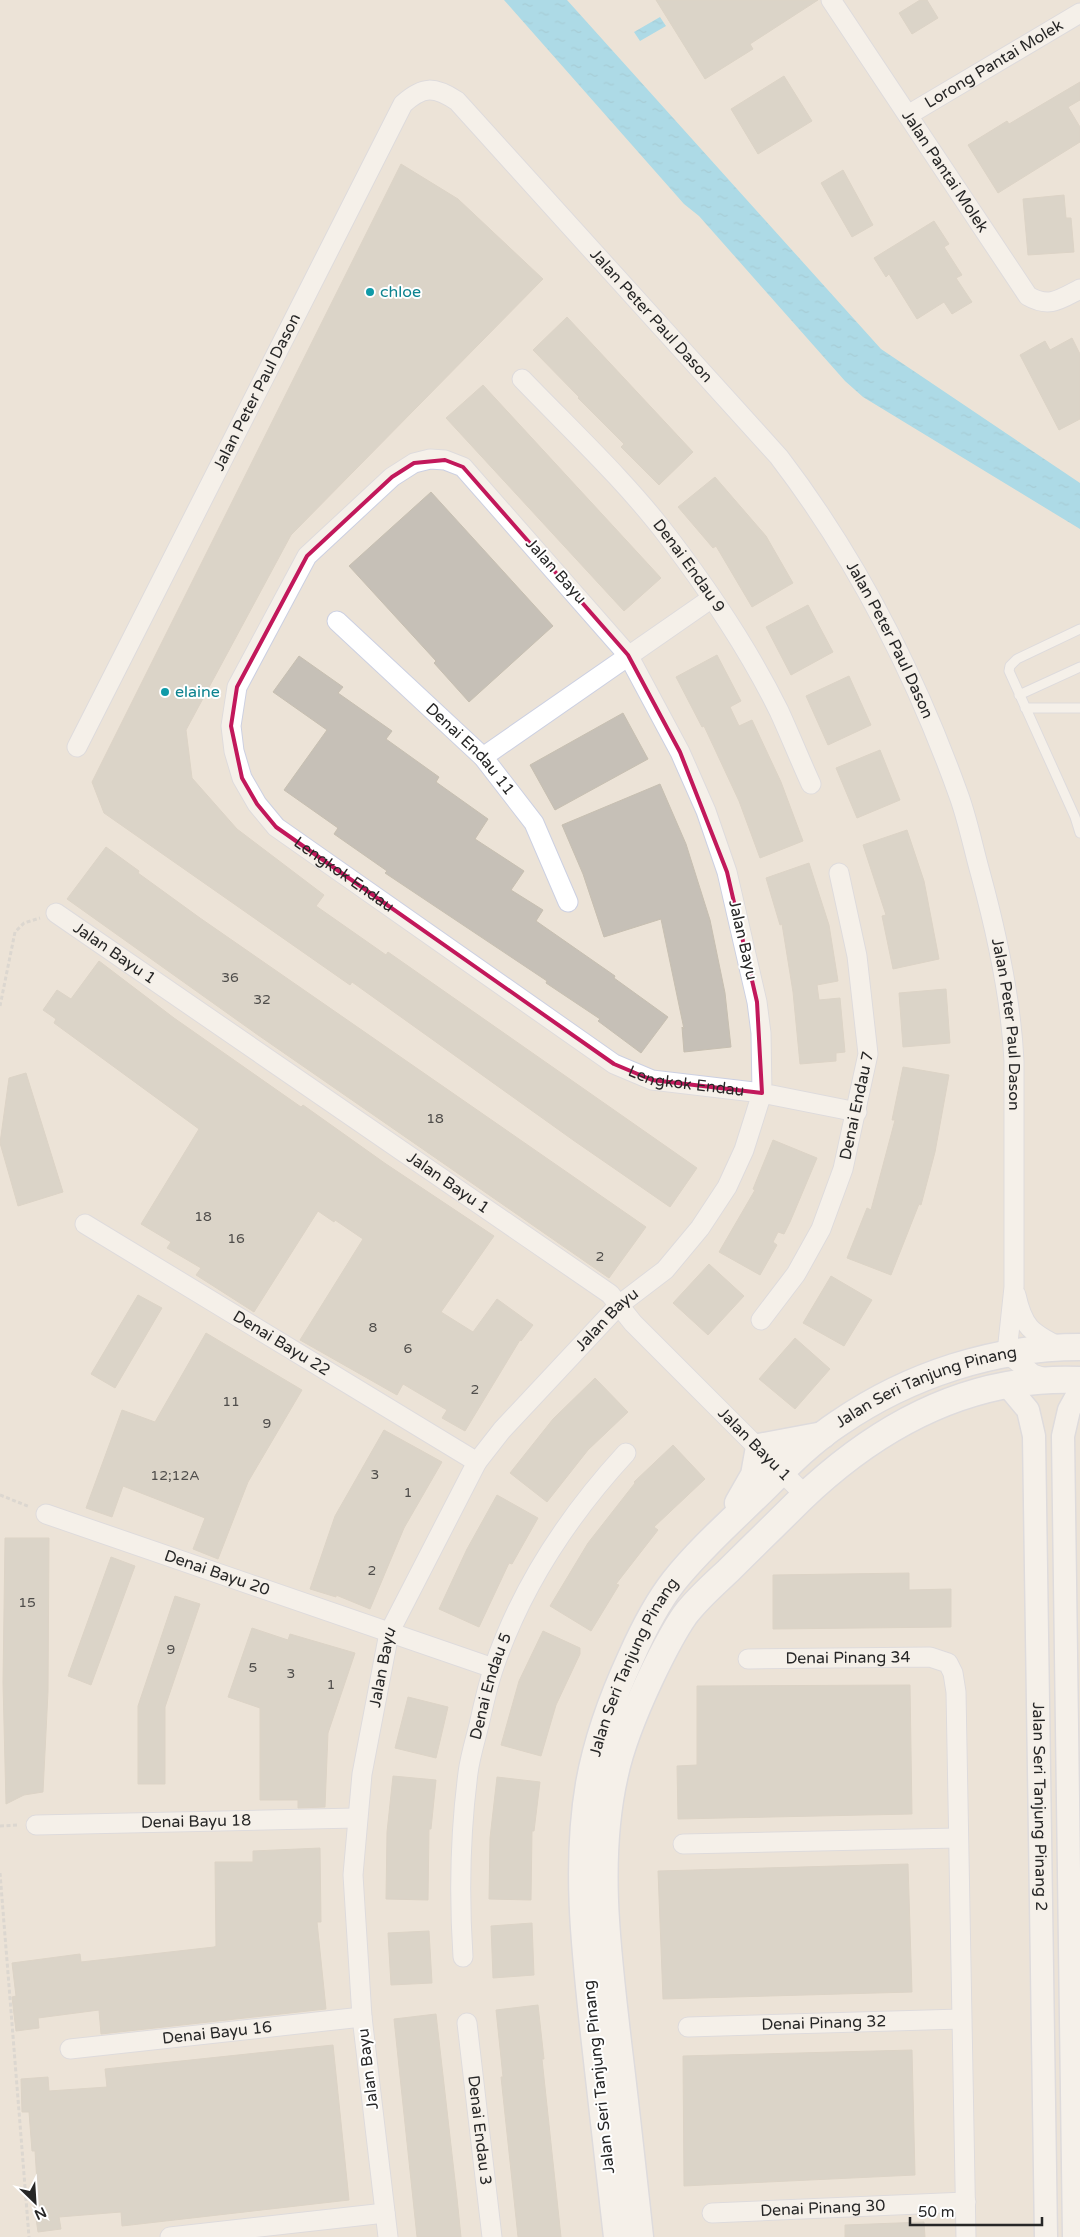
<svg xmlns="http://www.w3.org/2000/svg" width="1080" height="2237" font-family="'Varela Round',sans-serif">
<defs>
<pattern id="water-ripples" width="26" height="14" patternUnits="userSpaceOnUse" patternTransform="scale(1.25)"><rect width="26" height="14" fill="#5fcef8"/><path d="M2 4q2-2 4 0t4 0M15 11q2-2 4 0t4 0" fill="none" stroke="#53b1d5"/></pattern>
</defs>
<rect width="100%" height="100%" fill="#ece3d7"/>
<path fill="url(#water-ripples)" d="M504,0h63l314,349 199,134v46l-217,-132 -18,-16 -146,-165 -15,-12z
M660,17l6,9 -26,15 -6,-9z"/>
<path fill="#c6c0b7" stroke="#c7bfb1" d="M656,0h162l-68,44 3,5 -48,30z
M920,0h7l11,18 -26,16 -13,-21z
M784,76l28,45 -54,33 -27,-45z
M1080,82v18l-12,7 12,20v15l-82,51 -30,-48 39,-24 2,3z
M401,164l57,35 85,80 -252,256 -105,195 6,48 45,51 87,66 -8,11 70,49 2,-3 309,216 -27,39 -97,-67 -221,-158 -2,3 -246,-172 -12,-31z
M843,170l30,55 -21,12 -31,-54z
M1064,195l2,23h5l3,34 -46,3 -5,-56z
M934,221l15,23 -5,3 18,28 -6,3 16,24 -20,12 -8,-12 -27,17 -28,-45 -3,3 -12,-19z
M567,317l126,135 -34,33 -38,-38 3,-3 -46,-46 1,-1 -46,-47z
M1072,338l8,16v65l-21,11 -39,-75 25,-14 5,9z
M483,385l178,193 -37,33 -178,-193z
M715,477l51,59 27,47 -41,24 -36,-61 -3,2 -35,-41z
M431,492l122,134 -84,76 -35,-39 2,-2 -87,-95z
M808,605l25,47 -42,23 -25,-48z
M717,655l24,46 -11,6 9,19 13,-6 29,62 22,59 -43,17 -21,-57 -35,-75 -2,1 -26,-50z
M299,656l44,31 -5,6 54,38 -6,8 53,38 -3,5 52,37 -13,20 49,32 -13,19 32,20 -7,11 79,55 -1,2 54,39 -27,36 -43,-32 2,-2 -54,-36 1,-2 -162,-108 2,-2 -53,-37 4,-6 -54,-38 43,-60 -54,-38z
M849,676l22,49 -43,20 -22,-49z
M623,713l25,46 -93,51 -25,-45z
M880,750l20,50 -43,18 -21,-50z
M660,784l26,60 24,76 15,73 6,54 -47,5 -2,-25 2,2 -23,-110 -57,18 -21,-63 -21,-49z
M907,830l17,51 15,78 -46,10 -11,-53 4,-1 -23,-70z
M106,847l33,24 -1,2 62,45 446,309 -37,51 -351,-243 -191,-136z
M809,863l20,62 9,56 -21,4 2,15 21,-2 5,54 -9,1v8l-36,3 -7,-72 -11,-68 -2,1 -14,-47z
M99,961l75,57 127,89 2,-2 83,59 108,72 -53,76 32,20 24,-33 36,26 -12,16 -1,-1 -55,91 -23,-13 5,-8 -44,-26 -6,11 -97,-55 63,-101 -28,-19 -1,2 -16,-11 -64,101 -58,-37 5,-7 -34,-20 4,-6 -30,-18 58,-95 -145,-106 2,-4 -13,-9 14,-20 14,9z
M946,989l4,54 -47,4 -4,-54z
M903,1067l46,8 -14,77 -14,53 -2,-1 -28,71 -44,-17 20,-50 4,2 24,-90h-3z
M26,1073l37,119 -45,14 -18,-63 9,-65z
M773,1140l44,18 -27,64 -6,12 -6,-2 -5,10 4,3 -17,30 -41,-23 36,-62 -2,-1z
M709,1264l35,32 -36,39 -35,-32z
M831,1276l41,24 -28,46 -41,-23z
M138,1295l24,13 -47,80 -24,-14z
M206,1333l96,57 -54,92 -30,77 -25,-10 12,-31 -82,-32 -11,31 -26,-9 36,-98 33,12z
M795,1338l35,31 -35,40 -36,-30z
M595,1378l33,34 -40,38 -41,52 -37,-29 43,-54z
M384,1430l58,32 -38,66 -34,81 -34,-14v2l-26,-8 25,-73z
M673,1445l32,34 -51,48 4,3 -42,54 3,1 -28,46 -41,-25 38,-63 47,-60 -1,-1z
M497,1495l41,23 -26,46 -3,-1 -30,64 -40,-18 28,-60z
M5,1538h44l-1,154 -5,100 -19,3 -18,9 -3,-121z
M111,1557l24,9 -44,119 -23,-9z
M909,1573v17l42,-1v38l-178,2v-54z
M175,1596l25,8 -35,103v77h-27v-78z
M252,1628l36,12 2,-6 65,19 -27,80 -3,74 -27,1v-8h-38v-92l-32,-11z
M543,1631l37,17v6l-24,51 -15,51 -40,-11 18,-64z
M910,1685l2,129 -234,5 -1,-53 20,-1v-79z
M408,1697l40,10 -12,51 -41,-10z
M393,1776l43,4 -5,49h-2l-1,71 -42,-1 1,-67z
M497,1777l43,5 -6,49h-2l-1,69 -42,-1 1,-61z
M320,1848l1,74h-4l9,87 -225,25 -2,-24 -61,8 1,10 -23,3 -4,-34 4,-1 -4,-33 68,-9 1,8 133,-15 2,-1 -1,-84h38v-11z
M908,1864l4,128 -249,7 -5,-128z
M532,1923l2,52 -41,3 -2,-52z
M429,1931l3,52 -41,2 -3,-52z
M538,2005l6,54h-2l19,178h-43l-17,-160h2l-7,-67z
M436,2014l21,184 4,39h-44l-16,-151 -7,-67z
M333,2045l16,155 -227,26 -1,-14 -62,5 2,12 -23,3 -5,-34h5l-3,-47h-3l-3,-39h-7l-1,-33 27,-2 1,14 58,-4 -2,-18z
M912,2050l3,125 -231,11 -1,-130z
M924,2222l1,15h-80v-12z"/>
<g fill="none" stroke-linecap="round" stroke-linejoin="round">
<g stroke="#ccd0e2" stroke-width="11">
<path id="service" d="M1080,629l-63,30 -7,7 -1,5 66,146 5,16
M1019,695l61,-28
M1025,708h55"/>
</g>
<g stroke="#ccd0e2" stroke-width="21">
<g id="minor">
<path id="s1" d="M831,0l197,296c21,12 31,4 52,-7"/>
<path id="s2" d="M908,115l172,-102"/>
<path id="s3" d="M522,379c50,52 104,102 147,159 41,54 80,112 110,173 11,24 21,49 32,73"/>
<path id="s4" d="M337,621l146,136 51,66 34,79"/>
<path id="s5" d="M77,747l326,-643c20,-18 31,-18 54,-3l322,356c78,102 137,219 180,339 9,25 14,51 21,76 17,62 31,126 34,189v226l-6,56 6,16 19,15 12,4"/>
<path d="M483,757l229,-159"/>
<path id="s6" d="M56,913l554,381 23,29 172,172"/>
<path id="s7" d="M85,1224l392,238"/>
<path d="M1016,1295c7,32 15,38 44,52"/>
<path id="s8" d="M761,1320l35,-46 25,-45 22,-60 25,-115 -11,-98 -18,-83"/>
<path id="s9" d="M46,1514l447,154"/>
<path id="s10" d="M748,1659l182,-2 18,6 5,10 3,19 10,545"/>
<path id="s11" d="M36,1825l320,-7"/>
<path d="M683,1844l274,-6"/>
<path id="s12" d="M463,1957c-4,-61 -3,-123 5,-184 2,-16 7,-32 11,-48 4,-18 8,-37 14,-55 27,-81 76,-155 133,-217"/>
<path id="s13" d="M467,2023l25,214"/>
<path id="s14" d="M688,2027l273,-8"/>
<path id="s15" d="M70,2049l292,-32"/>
<path id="s16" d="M712,2213l254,-11"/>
<path d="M170,2237l215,-24"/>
<path id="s17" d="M388,2237l-26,-220 -9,-142 9,-101 27,-141 88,-171 25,-32 117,-125 46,-35 35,-42 27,-41 17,-37 18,-57 -1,-60 -4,-31 -30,-130 -21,-61 -26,-59 -52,-97 -165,-188 -18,-7 -15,-1 -16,4 -22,14 -85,79 -70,131 -6,39 3,25 8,27 15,26 19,23 338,237 38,16 110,13 95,19"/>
</g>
</g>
<g stroke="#ccd0e2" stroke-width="25">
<g id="tertiary">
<path id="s18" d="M1007,1385l21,25 6,26 12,801"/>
<path d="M1074,2237l-11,-801 6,-26 11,-20"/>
</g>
</g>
<g stroke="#ccd0e2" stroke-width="29">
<g id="secondary">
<path d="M738,1503l16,-28 5,-28 64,-12"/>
<path id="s19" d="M617,2237c-8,-68 -15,-135 -23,-203 -9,-83 -19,-168 -5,-250 8,-45 23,-86 42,-127 12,-27 25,-53 43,-76 28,-35 63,-65 94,-96 22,-22 45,-45 71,-62 70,-48 156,-76 241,-76"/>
<path d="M640,2237c-7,-65 -14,-130 -22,-195 -10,-88 -23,-181 -3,-268 7,-33 21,-65 35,-95 10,-21 21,-44 35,-64 12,-16 28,-30 43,-44 24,-24 48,-47 72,-71 78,-75 170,-125 280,-120"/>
</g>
</g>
<path stroke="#c7c7c7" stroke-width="3" stroke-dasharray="4 2.5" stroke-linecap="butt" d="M0,1006l15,-74 9,-9 16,-5
M0,1495l30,12
M0,1826l19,-1
M0,1873l29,364"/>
<use href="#service" stroke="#fff" stroke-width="9"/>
<use href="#minor" stroke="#fff" stroke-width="19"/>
<use href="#tertiary" stroke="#fff" stroke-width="22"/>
<use href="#secondary" stroke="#fff" stroke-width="26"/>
</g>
<path d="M0 0H1080V2237H0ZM445,460l18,7 165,188 52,97 47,120 30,130 5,91 -110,-13 -38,-16 -338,-237 -19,-23 -15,-26 -11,-52 6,-39 70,-131 85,-79 22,-14z" fill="#ece3d7" fill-opacity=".55" fill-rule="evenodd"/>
<path fill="none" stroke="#c2185b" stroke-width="4" stroke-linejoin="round" d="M445,460l18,7 165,188 52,97 47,120 30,130 5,91 -110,-13 -38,-16 -338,-237 -19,-23 -15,-26 -11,-52 6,-39 70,-131 85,-79 22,-14z"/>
<g fill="#0f9aa8" stroke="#fff" stroke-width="2">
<circle cx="370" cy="292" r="5"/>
<circle cx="165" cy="692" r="5"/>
</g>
<g text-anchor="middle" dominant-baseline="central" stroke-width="4" stroke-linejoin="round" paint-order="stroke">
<g font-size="14" fill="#4f4d4b">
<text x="230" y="977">36</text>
<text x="262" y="999">32</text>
<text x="435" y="1118">18</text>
<text x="203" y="1216">18</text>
<text x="236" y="1238">16</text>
<text x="600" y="1256">2</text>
<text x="373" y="1327">8</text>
<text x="408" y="1348">6</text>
<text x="475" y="1389">2</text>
<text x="231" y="1401">11</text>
<text x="267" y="1423">9</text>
<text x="375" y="1474">3</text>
<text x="175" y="1475">12;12A</text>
<text x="408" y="1492">1</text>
<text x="372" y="1570">2</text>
<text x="27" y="1602">15</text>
<text x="171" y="1649">9</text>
<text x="253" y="1667">5</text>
<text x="291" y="1673">3</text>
<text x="331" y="1684">1</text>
</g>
<g font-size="16" fill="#272727" stroke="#fff">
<text stroke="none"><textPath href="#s2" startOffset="100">Lorong Pantai Molek</textPath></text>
<text stroke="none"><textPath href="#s1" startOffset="206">Jalan Pantai Molek</textPath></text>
<text stroke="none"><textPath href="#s5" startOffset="1071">Jalan Peter Paul Dason</textPath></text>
<text stroke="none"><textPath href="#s5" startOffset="398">Jalan Peter Paul Dason</textPath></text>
<text stroke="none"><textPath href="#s3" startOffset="251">Denai Endau 9</textPath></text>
<text transform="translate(556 571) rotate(48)">Jalan Bayu</text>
<text stroke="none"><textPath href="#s5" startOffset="1476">Jalan Peter Paul Dason</textPath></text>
<text stroke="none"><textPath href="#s4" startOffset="185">Denai Endau 11</textPath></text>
<text stroke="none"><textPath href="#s17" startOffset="2566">Lengkok Endau</textPath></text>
<text transform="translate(743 940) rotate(77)">Jalan Bayu</text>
<text stroke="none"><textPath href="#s6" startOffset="71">Jalan Bayu 1</textPath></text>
<text stroke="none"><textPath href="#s5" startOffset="1881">Jalan Peter Paul Dason</textPath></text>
<text stroke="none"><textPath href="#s17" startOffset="2971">Lengkok Endau</textPath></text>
<text stroke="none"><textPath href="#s8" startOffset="238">Denai Endau 7</textPath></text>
<text stroke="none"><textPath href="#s6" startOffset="476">Jalan Bayu 1</textPath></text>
<text stroke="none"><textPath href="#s17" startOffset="994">Jalan Bayu</textPath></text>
<text stroke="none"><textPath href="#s7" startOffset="230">Denai Bayu 22</textPath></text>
<text stroke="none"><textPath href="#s19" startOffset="1001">Jalan Seri Tanjung Pinang</textPath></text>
<text stroke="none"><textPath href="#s6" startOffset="881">Jalan Bayu 1</textPath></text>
<text stroke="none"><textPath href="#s9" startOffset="181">Denai Bayu 20</textPath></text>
<text stroke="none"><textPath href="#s10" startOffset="100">Denai Pinang 34</textPath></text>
<text stroke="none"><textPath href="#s17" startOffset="574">Jalan Bayu</textPath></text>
<text stroke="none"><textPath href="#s19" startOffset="581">Jalan Seri Tanjung Pinang</textPath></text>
<text stroke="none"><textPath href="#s12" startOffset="274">Denai Endau 5</textPath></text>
<text stroke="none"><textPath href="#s18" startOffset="430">Jalan Seri Tanjung Pinang 2</textPath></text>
<text stroke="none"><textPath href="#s11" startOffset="160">Denai Bayu 18</textPath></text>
<text stroke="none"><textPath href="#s14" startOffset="136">Denai Pinang 32</textPath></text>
<text stroke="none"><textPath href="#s15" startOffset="148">Denai Bayu 16</textPath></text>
<text transform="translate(368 2069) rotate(-97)">Jalan Bayu</text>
<text transform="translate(599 2077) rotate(-96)">Jalan Seri Tanjung Pinang</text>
<text stroke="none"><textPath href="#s13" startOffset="108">Denai Endau 3</textPath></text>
<text stroke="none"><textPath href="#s16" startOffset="111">Denai Pinang 30</textPath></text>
</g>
<g font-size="16" fill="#0d838f" stroke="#fff" text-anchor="start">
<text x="380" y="292">chloe</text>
<text x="175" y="692">elaine</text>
</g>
</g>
<g transform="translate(35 2202) rotate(155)" stroke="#ffffff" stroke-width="4" paint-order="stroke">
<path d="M0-4L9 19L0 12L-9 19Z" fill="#272727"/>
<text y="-8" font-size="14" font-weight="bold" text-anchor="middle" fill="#272727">N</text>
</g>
<path d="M910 2217v8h132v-8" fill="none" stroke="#272727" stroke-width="2.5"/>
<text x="918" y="2217" font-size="15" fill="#272727" stroke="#ffffff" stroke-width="4" paint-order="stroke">50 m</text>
</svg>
